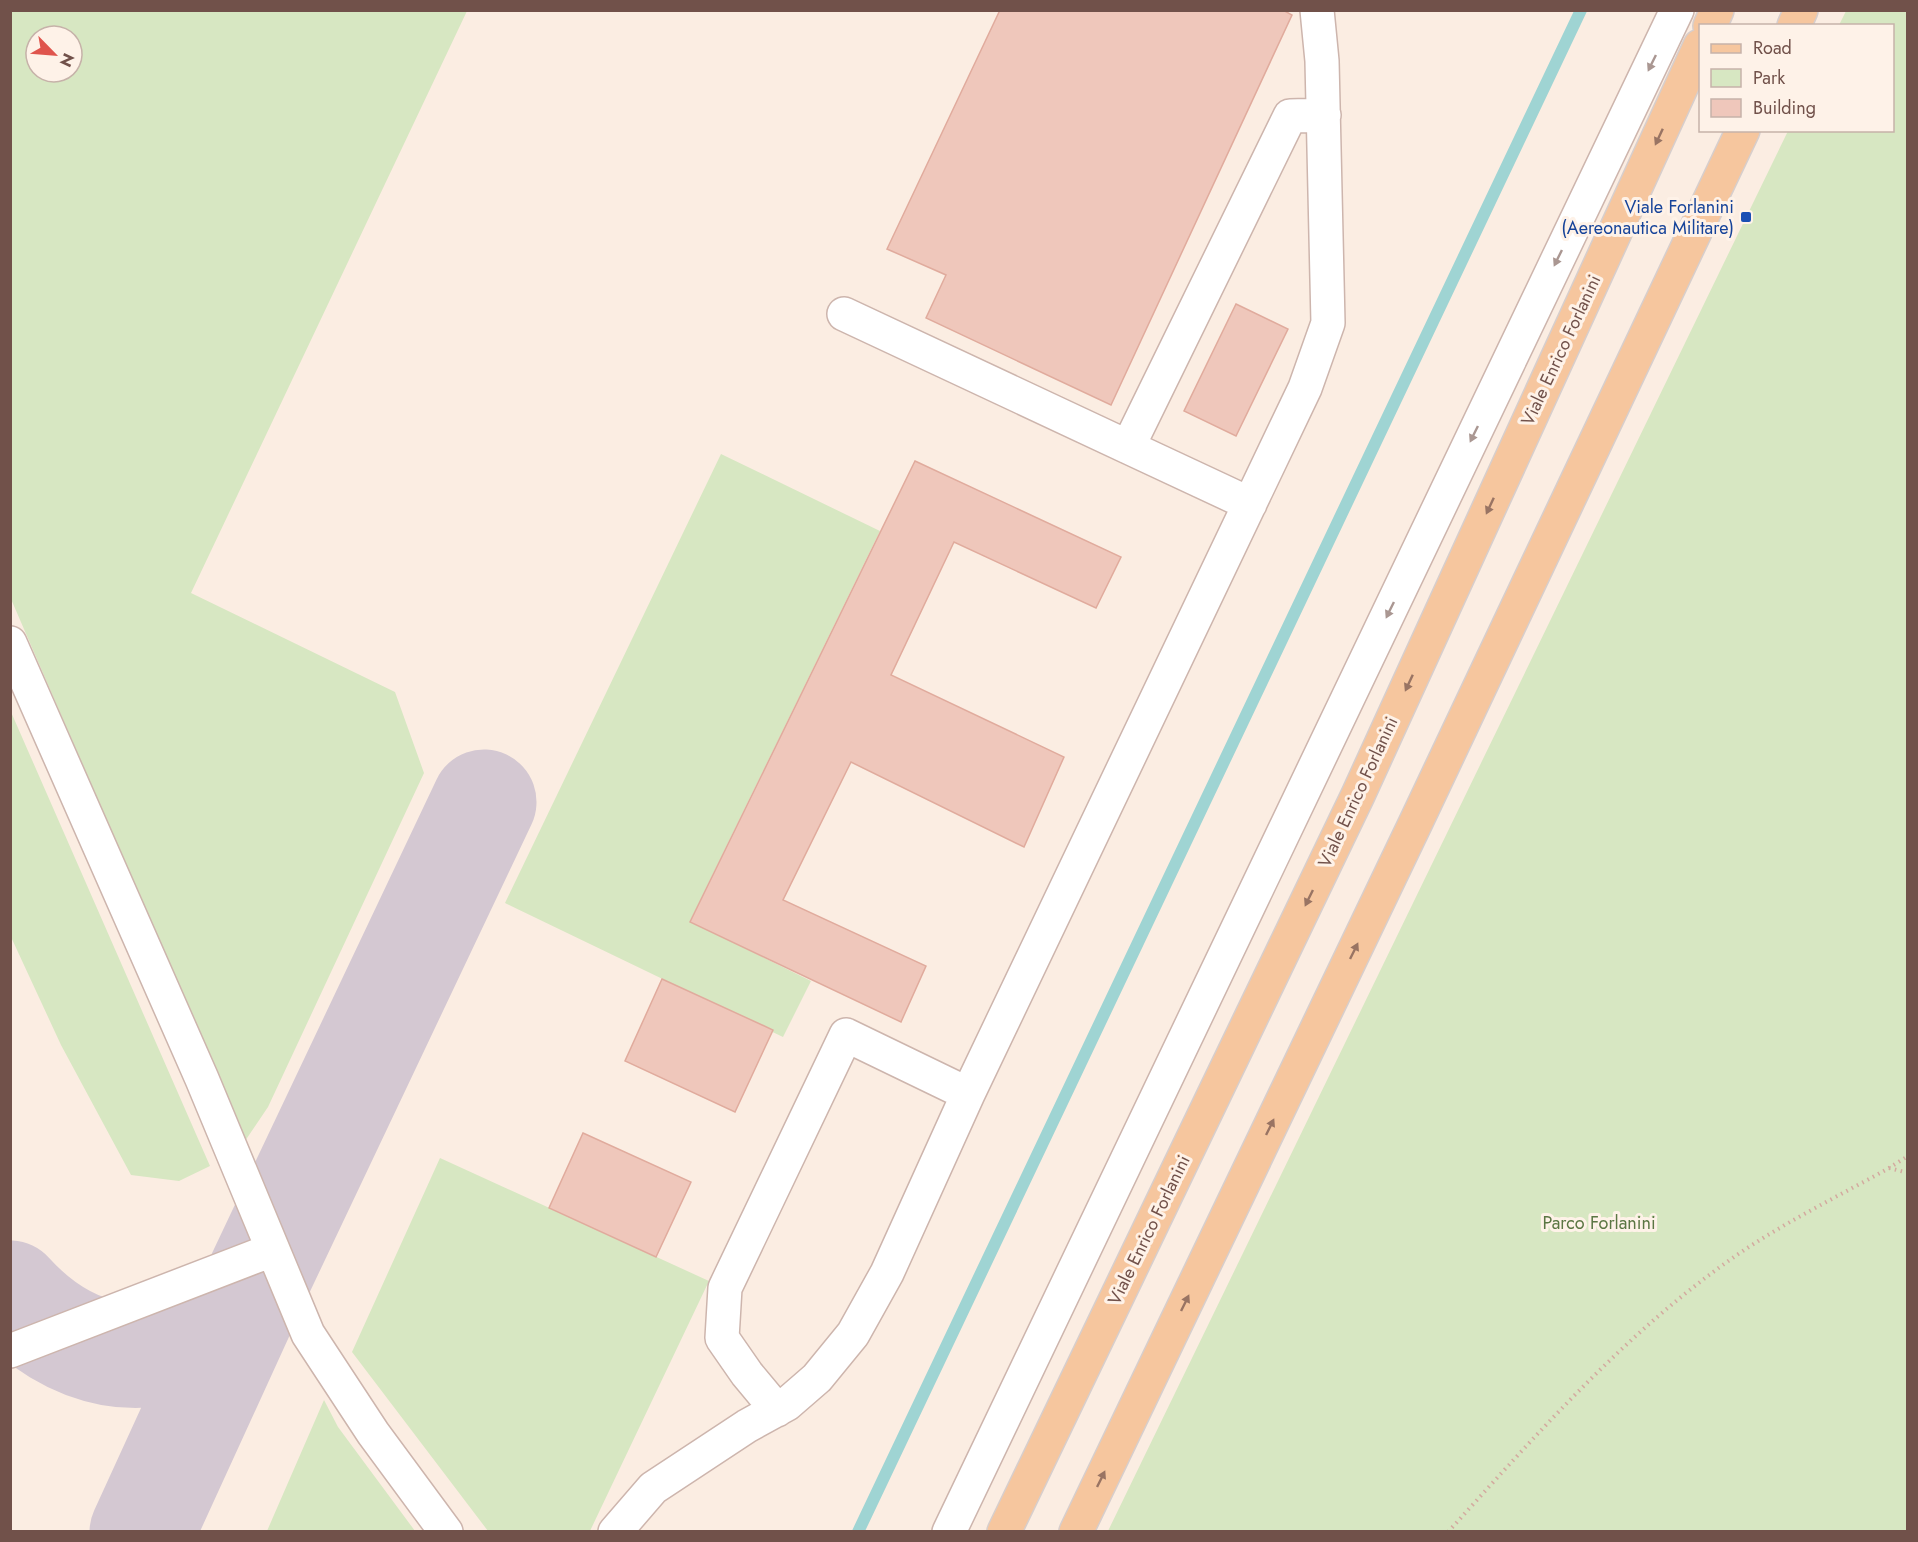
<svg xmlns="http://www.w3.org/2000/svg" width="1918" height="1542" font-family="Jost,sans-serif">
<rect width="100%" height="100%" fill="#fbede2"/>
<path fill="#d7e7c2" fill-rule="evenodd" d="M10,11h457l-276,582 204,99 29,81 -156,334 -23,34 -234,-542zM36,36h36v36h-36z
M1846,11h62l-1,1520h-799l680,-1400 104,-1v-104l-53,-1z
M721,454l159,77 -190,390 121,60 -28,56 -278,-134z
M11,712l199,454 -31,15 -48,-6 -70,-130 -50,-108z
M440,1158l269,123 -119,250h-102l-136,-179z
M324,1400l14,27 77,104h-148z"/>
<g fill="none" stroke-linecap="round" stroke-linejoin="round">
<path stroke="#9fd4d3" stroke-width="12" d="M858,1532l723,-1522"/>
<path stroke="#d4c8d2" stroke-width="105" d="M10,1293c58,64 139,86 214,32 11,-8 22,-29 31,-40
M142,1532l113,-247 229,-483"/>
</g>
<path fill="#efc7bb" stroke="#e0ab9d" stroke-width="1.5" d="M1000,10h283l9,5 -181,390 -185,-87 20,-43 -59,-26z
M1236,304l52,25 -52,107 -52,-25z
M915,461l206,96 -25,51 -142,-66 -63,133 173,82 -40,90 -173,-85 -68,138 143,66 -25,56 -211,-100z
M662,979l111,51 -38,82 -110,-51z
M583,1133l108,49 -35,75 -107,-49z"/>
<g fill="none" stroke-linecap="round" stroke-linejoin="round">
<g stroke="#cdb5ad" stroke-width="36">
<path id="minor" d="M844,314l284,133
M1250,504l-122,-57 162,-331 34,-1
M10,643l192,436 106,255 65,99 73,99
M10,1351l262,-101
M777,1410l-30,-36 -25,-36 3,-50 121,-253 122,59
M615,1532l38,-44 94,-62 40,-22 30,-26 36,-44 34,-61 81,-179 337,-706 23,-65 -6,-262 -5,-51
M949,1532l728,-1522"/>
</g>
<g stroke="#d7cecc" stroke-width="36">
<path id="major" d="M1710,26l7,-16
M1794,26l7,-16
M1004,1532l354,-737 342,-749
M1076,1532l340,-710 327,-692"/>
</g>
<path stroke="#d3aa9f" stroke-width="4" stroke-dasharray="1.5 4.5" stroke-linecap="butt" d="M1889,1168l19,5
M1448,1532c90,-99 177,-199 286,-275 49,-34 103,-60 155,-89l19,-12"/>
<use href="#minor" stroke="#fff" stroke-width="33"/>
<use href="#major" stroke="#f6c69e" stroke-width="33"/>
</g>
<defs><path id="oneway-solid" d="M-6-.8H1V-3.2L6.5 0L1 3.2V.8H-6Z" transform="scale(1.5)"/></defs>
<g fill="#aa9792">
<use href="#oneway-solid" transform="translate(1652 63) rotate(116)"/>
<use href="#oneway-solid" transform="translate(1558 258) rotate(116)"/>
<use href="#oneway-solid" transform="translate(1474 434) rotate(116)"/>
<use href="#oneway-solid" transform="translate(1390 610) rotate(116)"/>
</g>
<g fill="#997463">
<use href="#oneway-solid" transform="translate(1659 137) rotate(115)"/>
<use href="#oneway-solid" transform="translate(1490 506) rotate(115)"/>
<use href="#oneway-solid" transform="translate(1409 683) rotate(115)"/>
<use href="#oneway-solid" transform="translate(1309 898) rotate(116)"/>
<use href="#oneway-solid" transform="translate(1354 951) rotate(-64)"/>
<use href="#oneway-solid" transform="translate(1270 1127) rotate(-64)"/>
<use href="#oneway-solid" transform="translate(1185 1303) rotate(-64)"/>
<use href="#oneway-solid" transform="translate(1101 1479) rotate(-64)"/>
</g>
<rect fill="#1a4fb4" stroke="#fef2e8" stroke-width="2" x="1740" y="211" width="12" height="12" rx="3"/>
<g text-anchor="middle" dominant-baseline="central" stroke-width="6" stroke-linejoin="round" paint-order="stroke">
<g font-size="18" fill="#164399" stroke="#fef2e8" text-anchor="end">
<text x="1734" y="207">Viale Forlanini<tspan x="1734" dy="21">(Aereonautica Militare)</tspan></text>
</g>
<g font-size="18" fill="#71514a" stroke="#fef2e8">
<text transform="translate(1561 350) rotate(-65)">Viale Enrico Forlanini</text>
<text transform="translate(1358 792) rotate(-65)">Viale Enrico Forlanini</text>
<text transform="translate(1149 1230) rotate(-64)">Viale Enrico Forlanini</text>
</g>
<g font-size="18" fill="#5b7643" stroke="#fef2e8">
<text x="1599" y="1223">Parco Forlanini</text>
</g>
</g>
<rect width="1918" height="1542" fill="none" stroke="#71514a" stroke-width="24"/>
<rect x="1699" y="24" width="195" height="108" fill="#fef2e8" stroke="#c6b2a9" stroke-width="1.5"/>
<rect x="1711" y="44" width="30" height="9" fill="#f6c69e" stroke="#c6b2a9" stroke-width="1.5"/>
<text x="1753" y="54" font-size="18" fill="#71514a">Road</text>
<rect x="1711" y="69" width="30" height="18" fill="#d7e7c2" stroke="#c6b2a9" stroke-width="1.5"/>
<text x="1753" y="84" font-size="18" fill="#71514a">Park</text>
<rect x="1711" y="99" width="30" height="18" fill="#efc7bb" stroke="#c6b2a9" stroke-width="1.5"/>
<text x="1753" y="114" font-size="18" fill="#71514a">Building</text>
<g transform="translate(54 54) rotate(115)"><circle r="28" fill="#fef2e8" stroke="#c6b2a9" stroke-width="1.5"/>
<path d="M0-4.5L10 22L0 15L-10 22Z" fill="#df554d"/>
<text y="-9" font-size="16" font-weight="bold" text-anchor="middle" fill="#71514a">N</text>
</g>
</svg>
